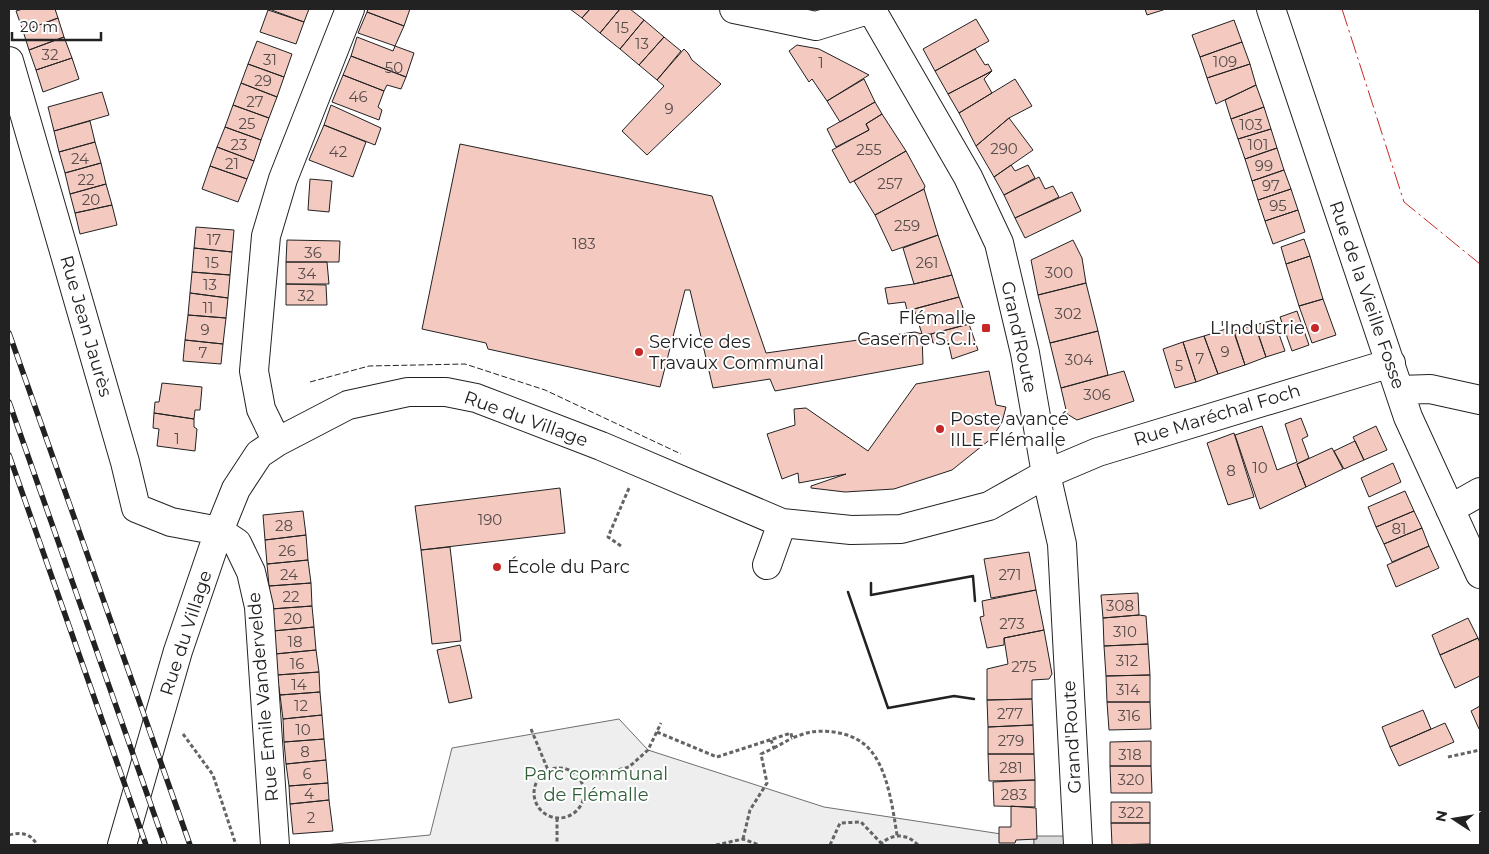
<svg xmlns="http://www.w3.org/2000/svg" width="1489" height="854" font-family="Montserrat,sans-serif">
<rect width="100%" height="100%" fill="#fff"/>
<path fill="#eee" stroke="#6f6f6f" d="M619,719l29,31 176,57 210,32v6h-710l106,-10 22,-87z"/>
<path fill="#d9d9d9" stroke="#6f6f6f" d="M1036,836h34v9h-36v-6h2z"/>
<path fill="#f3c9c0" stroke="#222" d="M23,9h32l3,9 -35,13 -7,-20z
M269,9h40l-5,13z
M368,9h42l-6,17 -37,-14z
M570,9h20l-8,9z
M590,9h30l-20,24 -18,-15z
M620,9h10l14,11 -24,29 -20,-16z
M1145,9h21l-19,6z
M268,10l36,12 -8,22 -36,-12z
M367,12l37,14 -9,20 -37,-13z
M58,18l6,19 -35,13 -6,-19z
M976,19l13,22 -54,30 -12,-22z
M644,20l20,17 -25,28 -19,-16z
M1234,20l8,22 -42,15 -8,-22z
M64,37l8,21 -36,12 -7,-20z
M357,37l36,14 2,-5 19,7 -8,24 -55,-21z
M664,37l17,14 -24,29 -18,-15z
M257,41l35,13 -8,23 -36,-13z
M1242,42l8,22 -43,14 -7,-21z
M797,45l22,4 50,26 -42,26 -15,-22 -3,3 -20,-31z
M684,49l4,4 4,7 29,24 -74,71 -25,-24 42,-45 -7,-6z
M975,49l10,16 3,-1 4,7 -44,23 -13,-23z
M351,56l55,21 -5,12 -14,-4 -3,6 -41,-16z
M72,58l7,21 -36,13 -7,-22z
M248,64l36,13 -7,20 -36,-14z
M1250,64l6,21 -40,19 -9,-26z
M992,71l-8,8 8,14 -33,20 -11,-19z
M343,75l41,16 -6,16 4,3 -3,10 -47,-18z
M864,79l11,23 -35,20 -13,-21z
M1015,79l17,27 -23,12 -33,28 -17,-33z
M241,83l36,14 -8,21 -36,-13z
M1256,85l8,22 -33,12 -6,-19z
M102,92l7,23 -55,16 -6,-24z
M875,102l7,12 -16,10 3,6 -33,17 -9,-18z
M233,105l36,13 -8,22 -36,-13z
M331,105l50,23 -6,17 -51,-20z
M1264,107l7,22 -33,10 -7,-20z
M882,114l24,37 -56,32 -18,-33 37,-20 -3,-6z
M1009,118l24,32 -39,27 -18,-31z
M90,121l5,21 -36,10 -5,-21z
M324,125l42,17 -13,35 -44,-17z
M225,127l36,13 -7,21 -37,-14z
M1271,129l6,19 -32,11 -7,-20z
M95,142l6,21 -36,10 -6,-21z
M460,144l252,52 54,157 149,-21 7,2 1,30 -148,27 -5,-12 -57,9 -23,-98h-5l-25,97 -172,-38 -2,-6 -64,-14z
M217,147l37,14 -7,18 -37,-13z
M1277,148l7,22 -32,11 -7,-22z
M906,151l19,35 -1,3 -49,26 -21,-34z
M101,163l5,21 -36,10 -5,-21z
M1011,165l4,6 13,-6 7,13 -31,17 -10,-18z
M210,166l37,13 -9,23 -36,-13z
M1284,170l7,19 -33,11 -6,-19z
M1039,177l6,12 8,-3 6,11 -44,21 -11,-23z
M310,179l22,2 -3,31 -21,-2z
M106,184l6,21 -37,8 -5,-19z
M924,189l14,46 -46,16 -17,-36z
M1291,189l7,21 -33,11 -7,-21z
M1072,192l9,19 -56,27 -10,-20z
M112,205l5,20 -37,9 -5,-21z
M1298,210l7,22 -32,12 -8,-23z
M196,227l38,3 -2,22 -38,-4z
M938,235l14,40 -38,9 -11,-36z
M1304,239l6,17 -24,8 -5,-17z
M287,240l53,1 -1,21h-53z
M1073,240l9,18 4,25 -48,12 -7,-35z
M194,248l38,4 -2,23 -38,-3z
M1310,256l13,43 -24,7 -13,-42z
M286,262h41l2,22h-43z
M192,272l38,3 -2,23 -38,-5z
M952,275l7,22 -45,12 -7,1 -2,-8 -17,2 -3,-16 29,-4z
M1086,283l12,48 -48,12 -12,-48z
M286,284l40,1 1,20h-41z
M190,293l38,5 -2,20 -38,-3z
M959,297l10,27 -38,10h-9l-8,-25z
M1323,299l13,36 -24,8 -13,-37z
M1297,311l12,34 -17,6 -12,-34z
M188,315l38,3 -3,26 -38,-4z
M1274,320l11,31 -19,6 -11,-32z
M969,324l9,26 -26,9 -4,-18 -15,2 -2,-9z
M1255,325l11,32 -21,8 -11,-34z
M1232,327l13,38 -27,9 -14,-38z
M1098,331l10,44 -47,13 -11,-45z
M1204,336l14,38 -22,8 -13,-40z
M185,340l38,4 -2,20 -38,-3z
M1183,342l13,40 -21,6 -12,-39z
M989,371l7,34 10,2 -4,15 -10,16 -40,32 -58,19 -49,3 -34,-4v-2l35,-12 -47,9 -1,-10 -16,6 -15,-45 28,-9 -1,-16 12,-1 62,43 48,-67z
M1124,371l10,30 -57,19 -10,-6 -6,-26z
M162,383l40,4 -2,23h-5l-1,9 -40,-6 1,-11h4z
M154,413l40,6v8l3,2 -2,22 -38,-5 2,-17 -6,-1z
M1301,418l7,18 -6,3 7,19 -12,6 9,23 -46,22 -25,-74 27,-9 15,44 20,-8 -12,-38z
M1376,426l11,24 -23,10 -11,-23z
M1234,433l20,64 -26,8 -21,-62z
M1355,441l9,19 -20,9 -10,-18z
M1332,448l11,21 -37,18 -9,-23z
M1393,463l8,19 -32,15 -8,-19z
M560,488l5,45 -144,17 -6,-44z
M1405,491l9,20 -38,16 -8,-20z
M303,511l3,24 -41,5 -2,-25z
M1414,511l8,17 -38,16 -8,-17z
M1422,528l7,18 -37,16 -8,-18z
M306,535l2,25 -41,4 -2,-24z
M1429,546l10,22 -43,19 -9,-22z
M450,547l11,94 -29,3 -11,-94z
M1029,552l7,38 -45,8 -7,-39z
M308,560l3,23 -42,3 -2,-22z
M311,583l1,23 -41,3 -2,-23z
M1036,590l8,40 -40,8v7l-17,3 -7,-31 4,-1 -2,-15z
M1138,593l1,22 -36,3 -2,-23z
M312,606l2,21 -41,4 -2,-22z
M1139,615l7,1 2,28 -44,2 -1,-28z
M1468,618l10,20 -38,17 -8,-20z
M314,627l2,23 -41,4 -2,-23z
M1044,630l8,44 -3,5 -17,1v19l-45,1v-31l21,-5 -4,-26z
M1478,638l2,5v33l-25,12 -15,-33z
M1148,644l2,31 -44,1 -2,-30z
M460,645l12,53 -23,5 -12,-53z
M316,650l3,22 -42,3 -2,-21z
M319,672l1,20 -40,3 -3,-20z
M1150,675v27h-43l-1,-26z
M320,692l2,23 -39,4 -3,-24z
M1032,699l1,26 -45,2 -1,-27z
M1107,702h43l1,27 -42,1z
M1480,706v22l-1,1 -8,-18z
M1423,710l8,19 -41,18 -8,-20z
M322,715l2,24 -40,3 -1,-23z
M1445,723l9,19 -55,24 -9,-19z
M1033,725l1,29h-46v-27z
M324,739l2,21 -40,4 -2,-22z
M1151,741v25h-41v-24z
M988,754h46l1,26 -46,1z
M326,760l2,23 -39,3 -3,-22z
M1110,766h41l1,27h-41z
M1035,780v27l-41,-1 -1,-24z
M328,783l1,17 -39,4 -1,-18z
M329,800l4,31 -40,3 -3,-30z
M1111,802h39v21h-39z
M1011,806l25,2 1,31 -21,1 -1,3h-16v-16h12z
M1111,823h39v21l-38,1z"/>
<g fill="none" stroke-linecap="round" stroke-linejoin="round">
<g stroke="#222" stroke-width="30">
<path id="minor" d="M734,9l82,17 55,-17
M871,9l97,168 31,66 26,110 21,121 16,70 16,301
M1271,9l137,408 72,157
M9,61l116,401 11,46 35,14 48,9 18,12 14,29 8,35 16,238
M1399,390l31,-1 50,11
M277,442l-16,-33 -7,-38 12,-135 17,-57 67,-170
M1450,509l30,-17
M767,565l15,-42
M122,845l56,-194 41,-120 17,-42 23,-35 18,-12 71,-37 60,-13h38l30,6 125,48 181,77 69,7 50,-1 88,-23 57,-32 52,-22 293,-89"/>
</g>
<path stroke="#646464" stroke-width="3" stroke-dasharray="4 2.5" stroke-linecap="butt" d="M621,546l-13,-9 21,-49
M531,729l17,41
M657,732l60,25 74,-24 1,5c6,-2 13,-5 19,-6 20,-3 47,2 60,19 17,20 22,59 26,84
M183,734l30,41 23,70
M774,748l18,-10
M1448,757l32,-7
M534 793a25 25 0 1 1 50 0a25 25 0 1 1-50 0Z
M581,780l48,-13 19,-17 13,-27
M557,818v27
M9,835c12,-3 22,-2 28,10
M743,839l7,-29 17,-27 -6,-29 13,-6 -3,-8
M716,845l27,-6 16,6
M830,845l10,-22 21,-1 20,21
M880,845c11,-12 27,-12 38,0"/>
<use href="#minor" stroke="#fff" stroke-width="28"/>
<g stroke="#222" stroke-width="5.5">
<path id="rail" d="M9,333l181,512
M9,402l156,443
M9,455l137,390"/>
</g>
<use href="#rail" stroke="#fff" stroke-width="4" stroke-dasharray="11" stroke-linecap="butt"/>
<path stroke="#222" stroke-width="1" stroke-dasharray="6 2.5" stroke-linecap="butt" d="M310,382l59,-16 96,-2 80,26 136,64"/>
<path stroke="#222" stroke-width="2.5" d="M871,583v12l102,-19 2,25
M848,592l40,116 66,-12 20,3"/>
<path stroke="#c62828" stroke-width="1" stroke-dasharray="18 4 2.5 4" stroke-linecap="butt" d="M1342,9l62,193 76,62"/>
</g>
<g fill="#c62828" stroke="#fff" stroke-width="2">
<rect x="981" y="323" width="10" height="10" rx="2.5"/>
<circle cx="1315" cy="328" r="5"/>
<circle cx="639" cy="352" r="5"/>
<circle cx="940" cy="429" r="5"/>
<circle cx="497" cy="567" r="5"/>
</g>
<g text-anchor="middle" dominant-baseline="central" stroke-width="4" stroke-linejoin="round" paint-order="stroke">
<g font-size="15" fill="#564c4a">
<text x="622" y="27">15</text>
<text x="642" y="43">13</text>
<text x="50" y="54">32</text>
<text x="270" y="59">31</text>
<text x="1225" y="61">109</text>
<text x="821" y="62">1</text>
<text x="394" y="67">50</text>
<text x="263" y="80">29</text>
<text x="358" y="96">46</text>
<text x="255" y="101">27</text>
<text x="669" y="108">9</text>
<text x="247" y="123">25</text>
<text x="1251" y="124">103</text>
<text x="239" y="144">23</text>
<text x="1258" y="144">101</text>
<text x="1004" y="148">290</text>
<text x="869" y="149">255</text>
<text x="338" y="151">42</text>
<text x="80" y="158">24</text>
<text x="232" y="163">21</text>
<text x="1264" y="165">99</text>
<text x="86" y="179">22</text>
<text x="890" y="183">257</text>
<text x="1271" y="185">97</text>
<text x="91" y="199">20</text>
<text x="1278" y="205">95</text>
<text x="907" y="225">259</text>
<text x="214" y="239">17</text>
<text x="584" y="243">183</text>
<text x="313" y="252">36</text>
<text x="212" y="262">15</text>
<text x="927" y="262">261</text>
<text x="1059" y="272">300</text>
<text x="307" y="273">34</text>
<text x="210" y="284">13</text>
<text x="306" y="295">32</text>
<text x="208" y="307">11</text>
<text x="1068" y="313">302</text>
<text x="205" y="329">9</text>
<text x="1225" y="351">9</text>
<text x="203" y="352">7</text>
<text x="1200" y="358">7</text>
<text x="1079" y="359">304</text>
<text x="1179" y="365">5</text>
<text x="1097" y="394">306</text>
<text x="177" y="438">1</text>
<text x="1260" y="467">10</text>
<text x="1231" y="470">8</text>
<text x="490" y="519">190</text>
<text x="284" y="525">28</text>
<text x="1399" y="528">81</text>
<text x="287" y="550">26</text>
<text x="289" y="574">24</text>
<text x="1010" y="574">271</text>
<text x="291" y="596">22</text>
<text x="1120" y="605">308</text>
<text x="293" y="618">20</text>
<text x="1012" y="623">273</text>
<text x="1125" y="631">310</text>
<text x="295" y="641">18</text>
<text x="1127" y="660">312</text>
<text x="297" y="663">16</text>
<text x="1024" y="666">275</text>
<text x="299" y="684">14</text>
<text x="1128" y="689">314</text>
<text x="301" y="705">12</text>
<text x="1010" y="713">277</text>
<text x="1129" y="715">316</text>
<text x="303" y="729">10</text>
<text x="1011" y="740">279</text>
<text x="305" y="751">8</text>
<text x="1130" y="754">318</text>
<text x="1011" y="767">281</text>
<text x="307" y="773">6</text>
<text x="1131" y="779">320</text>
<text x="309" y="793">4</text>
<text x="1014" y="794">283</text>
<text x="1131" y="812">322</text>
<text x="311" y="817">2</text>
</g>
<g font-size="18" fill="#222" stroke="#fff">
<text transform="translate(1367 295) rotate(71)">Rue de la Vieille Fosse</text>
<text transform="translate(86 326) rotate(74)">Rue Jean Jaurès</text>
<text transform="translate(1019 337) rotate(78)">Grand'Route</text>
<text transform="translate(1217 415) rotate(-17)">Rue Maréchal Foch</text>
<text transform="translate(526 419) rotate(20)">Rue du Village</text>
<text transform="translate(186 633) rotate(-72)">Rue du Village</text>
<text transform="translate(263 697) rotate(-95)">Rue Emile Vandervelde</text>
<text transform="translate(1072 737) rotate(-93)">Grand'Route</text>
</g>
<g font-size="18" fill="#222" stroke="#fff" text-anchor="start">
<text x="976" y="318" text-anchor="end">Flémalle<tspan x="976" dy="21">Caserne S.C.I.</tspan></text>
<text x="1305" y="328" text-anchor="end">L'Industrie</text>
<text x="649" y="342">Service des<tspan x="649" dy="21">Travaux Communal</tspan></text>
<text x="950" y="419">Poste avancé<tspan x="950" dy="21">IILE Flémalle</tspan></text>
<text x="507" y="567">École du Parc</text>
</g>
<g font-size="18" fill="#2f5e38" stroke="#fff">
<text x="596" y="774">Parc communal<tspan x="596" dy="21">de Flémalle</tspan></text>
</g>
</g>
<rect width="1489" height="854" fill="none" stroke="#222222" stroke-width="20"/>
<g transform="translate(1454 819) rotate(282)" stroke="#ffffff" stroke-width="4" paint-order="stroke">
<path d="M0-4L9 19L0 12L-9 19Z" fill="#222222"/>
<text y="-8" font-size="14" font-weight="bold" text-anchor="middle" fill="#222222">N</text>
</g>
<path d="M12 32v8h89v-8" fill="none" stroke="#222222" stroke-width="2.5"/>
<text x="20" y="32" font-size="15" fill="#222222" stroke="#ffffff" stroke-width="4" paint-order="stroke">20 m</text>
</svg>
